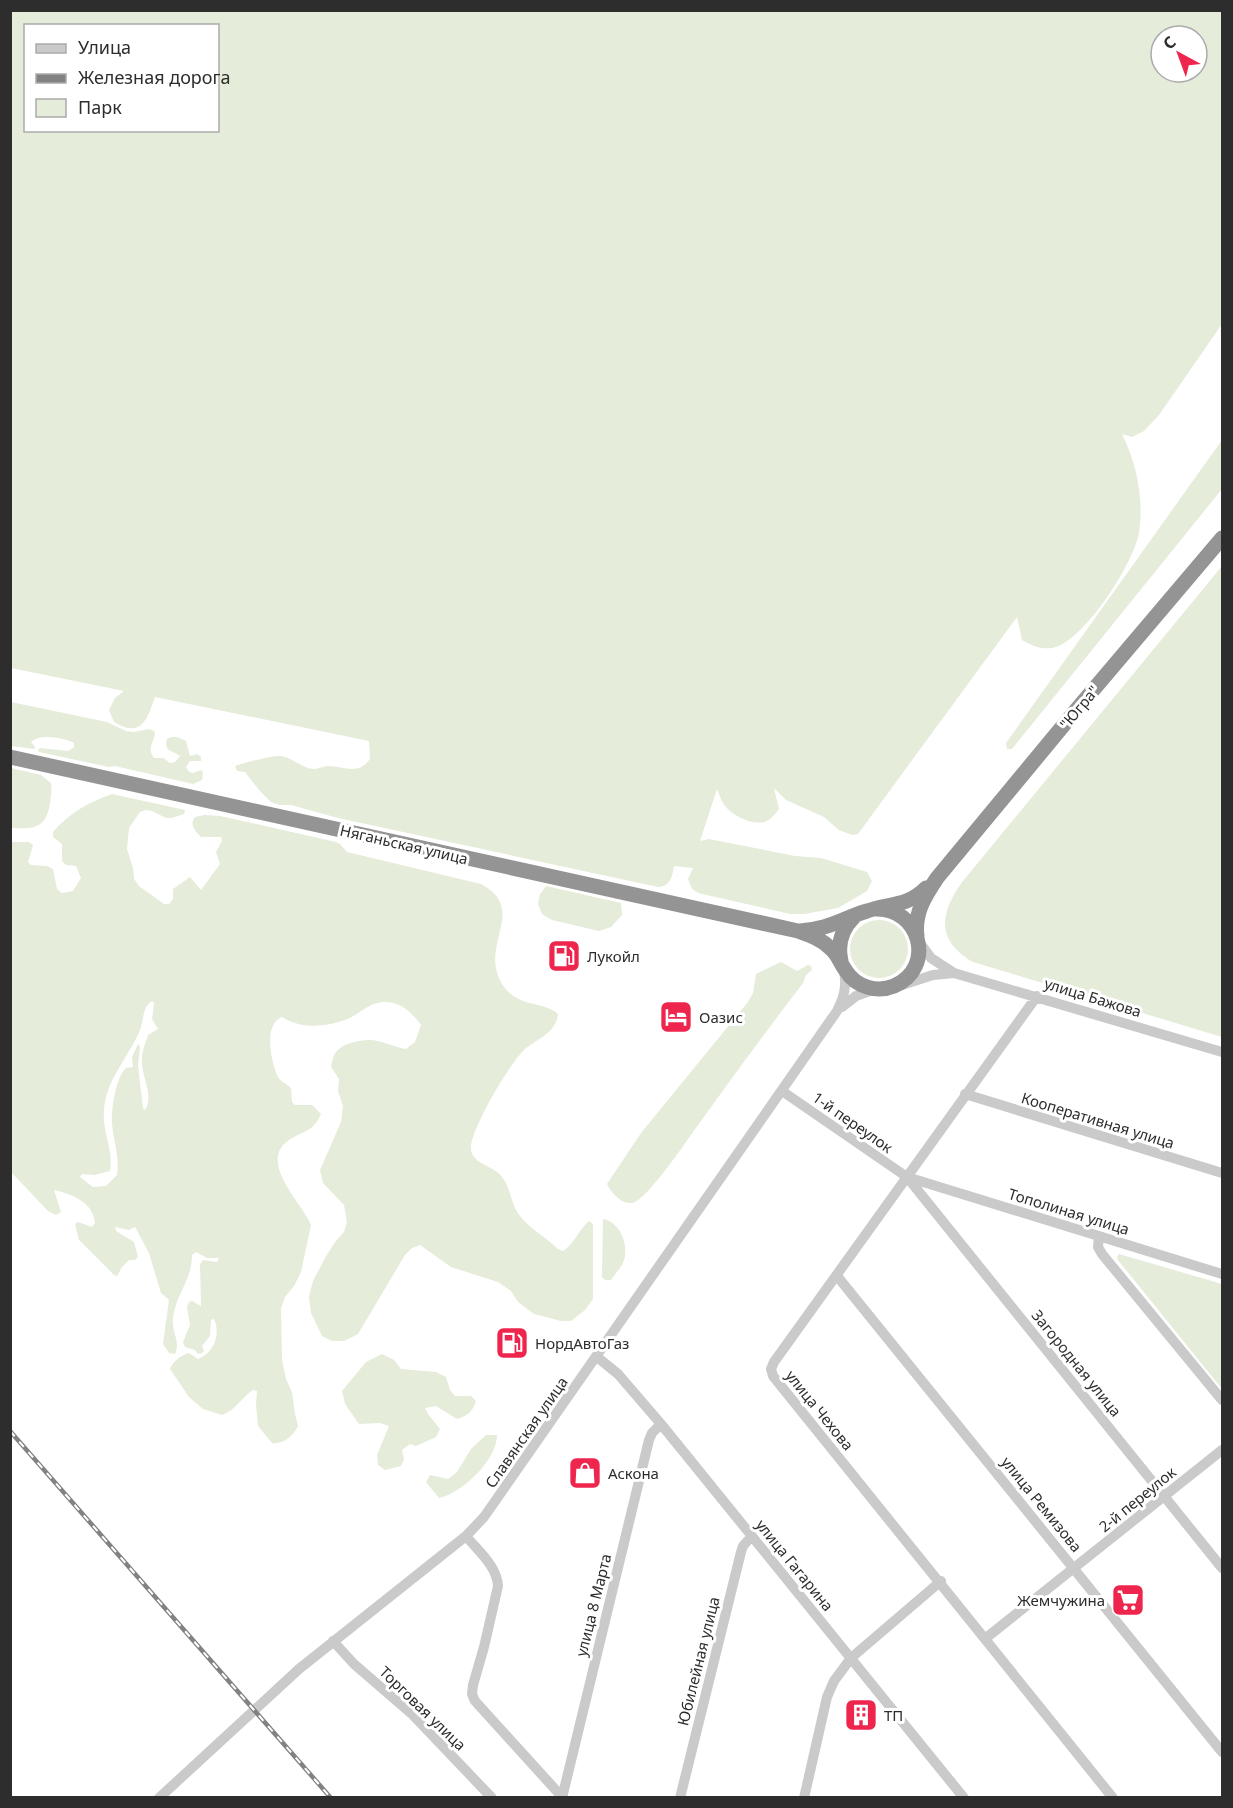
<svg xmlns="http://www.w3.org/2000/svg" width="1233" height="1808" font-family="'Noto Sans',sans-serif">
<rect width="100%" height="100%" fill="#fff"/>
<path fill="#e5ecd9" fill-rule="evenodd" d="M10,11h1212v313l-63,91 -15,16 -12,6 -10,-3c15,31 22,64 17,99 -6,31 -49,97 -78,112 -14,7 -27,2 -39,-5l-5,-23 -159,217 -6,1 -13,-5 -15,-13 -38,-17 -12,-12 5,21c-4,5 -9,12 -15,13 -13,3 -31,-6 -39,-16 -4,-5 -6,-12 -8,-17l-17,52 9,-2 86,17 26,2 46,14 5,9 -5,10 -29,17 -34,6h-14l-92,-21 -6,-4 -4,-10 5,-11 -19,-2c-2,11 -3,20 -16,21l-320,-69 -47,-13h-12l-8,-3 -12,-12 -14,-18 -8,-1 -2,-5c9,-3 38,-11 45,-10 12,1 23,13 34,13 5,0 9,-3 14,-3 16,0 30,10 42,-7l-1,-18 -214,-44c-8,22 -13,42 -41,25l-5,-12 6,-12 9,-7 -113,-23zM26,26h192v104h-192zM1161,36h36v36h-36z
M1222,440v49l-210,260h-5l-1,-6z
M1222,566v471l-249,-75c-38,-22 -33,-50 -10,-81z
M11,702l96,20 19,9 8,1 15,-3 5,2 1,3c-2,9 -8,16 -1,24h9l7,5 5,-1 5,-6c-7,-6 -17,-4 -13,-17 7,-4 13,-1 19,2l4,15 7,-2 4,3v4h-11l-4,6 3,5 4,1 8,-3 2,2 -1,8 -9,4 -78,-18 -6,1 -70,-15 -1,-2 2,-2 28,3 6,-4v-4c-11,-5 -33,-10 -43,-1l4,5 -1,2 -23,-3z
M11,768l30,7 10,8c1,7 0,13 -1,20 -4,26 -16,26 -39,25z
M112,794l73,16 -1,4 -12,4h-6l-14,-7 -6,-1 -6,2 -11,16 -2,21 6,19 1,11 5,7 25,18h5l4,-5v-10l17,-12 11,13 19,-26 -4,-12 6,-11 -1,-4h-20c-6,-6 -12,-12 -6,-20l10,-2 15,1 116,26 4,2 7,8 134,32c48,26 -3,60 21,100 16,25 40,16 56,30 -2,19 -21,25 -33,35 -14,12 -56,83 -54,100 1,13 17,16 26,23 15,12 12,31 23,44 9,12 27,22 38,33l5,2c11,-7 16,-21 26,-30l4,3v75l-8,11 -14,11h-10l-27,-7 -16,-12 -7,-11 -13,-9 -47,-15 -31,-22 -8,3 -7,7 -47,79 -14,7h-12l-10,-5 -11,-23 -2,-16 4,-16 12,-23 10,-16 9,-10 3,-10 -3,-17 -21,-22 -3,-13 21,-48 2,-16 -5,-15 1,-12 -8,-12c1,-6 3,-15 8,-18 8,-7 28,-11 38,-8 10,2 18,6 29,8l9,-7 6,-17c-11,-16 -27,-28 -47,-21 -9,3 -16,10 -24,14 -23,9 -47,12 -68,-1 -19,8 -11,43 -5,58 2,6 9,8 14,13l1,14 3,3h17l9,9c-7,16 -14,16 -27,23 -41,21 7,64 17,88l-10,47 -7,14 -9,11 -4,11 1,52 4,19 6,13 3,22 3,12c-4,9 -15,19 -26,17l-14,-17 -2,-21 1,-14 -4,-1c-11,7 -17,20 -31,25l-19,-6 -14,-12 -19,-28c3,-8 11,-14 19,-16l9,6c16,-6 23,-25 16,-40l-3,1 -1,16 -8,10 2,5 -2,2 -4,1 -3,-4 -10,-3 -2,-5 7,-17 -3,-18 2,-5 3,-1 9,5 -1,-42 3,-4 14,2 2,-4h-12l-11,-6 -4,3c0,26 -16,38 -19,63 -2,13 8,24 2,36l-6,-1 -6,-9 6,-44 -8,-7 -12,-40 -14,-26 -6,3 -14,-3 1,4 18,11 4,15 -3,3h-6l-7,7 -5,9 -3,-1 -35,-35 -4,-16 3,-2 14,5 3,-4c-2,-21 -23,-29 -41,-33l7,22 -5,3 -8,-4 -37,-39v-330h18l4,3 -5,17 3,3 16,1 6,3 4,20 5,4 11,-2 8,-13 -5,-12 -10,-1 -4,-4v-17l-9,-7v-5c16,-19 36,-30 59,-38zM152,1001l2,2 -2,16 6,10 -10,6c-2,7 -6,16 -6,23 -2,17 13,37 3,52l-2,-2 -5,-42 2,-19 -2,-3 -6,13 1,10 -7,1c-10,9 -15,41 -14,55 1,17 8,34 5,52l-11,11 -13,1 -13,-10 2,-3 13,1 15,-4c4,-19 -8,-40 -6,-60 1,-30 25,-54 36,-81 4,-10 2,-23 12,-29z
M546,886l75,17 1,12 -11,12 -12,4 -47,-11 -10,-6 -4,-10 2,-10z
M850 949a29 29 0 1 1 58 0a29 29 0 1 1-58 0Z
M781,962l16,9 11,-6 3,1 1,4 -6,5 -3,8c-39,51 -77,103 -115,156 -9,13 -40,57 -53,63 -11,5 -24,-9 -28,-18l34,-51 107,-131 5,-9 3,-19z
M603,1219c18,3 28,29 19,46 -3,5 -8,10 -11,15h-6l-3,-3z
M1119,1254l103,30v105l-104,-129 -1,-3z
M382,1354l12,6 7,9 35,3 10,5 4,13 5,6h16l5,5c-3,10 -8,15 -19,18l-21,-13 -11,2 3,6 12,15 -4,8 -20,9 -6,-2 -8,6 2,9 -3,7 -16,4 -7,-5 -1,-10 12,-29 -9,-3 -21,1 -14,-20 -3,-13 24,-29z
M486,1435h11c0,25 -35,58 -58,63l-13,-16 4,-7 18,4 9,-7 14,-23z"/>
<g fill="none" stroke-linecap="round" stroke-linejoin="round">
<path stroke="#cacaca" stroke-width="10" d="M920,943l11,15 23,15 268,79
M902,985l31,-10 21,-2
M1037,996l-263,366 -3,7 2,7 340,422
M842,1007l14,-11 19,-7
M782,1091l125,86 315,391
M965,1094l257,79
M907,1177l315,97
M1099,1236l-1,11 4,7 120,146
M837,1276l385,476
M597,1357l21,17 43,50 303,374
M466,1536c12,15 31,30 32,50l-14,61 -11,38 -1,9 3,7 88,97
M986,1638l236,-188
M333,1641l21,23 59,51 79,83
M159,1798l140,-129 167,-133 18,-19 353,-506c7,-14 10,-25 7,-40
M562,1798l87,-358 3,-7 9,-9
M680,1798l61,-246 2,-6 9,-10
M804,1798l23,-101 7,-16 17,-23 90,-77"/>
<path stroke="#949494" stroke-width="15" d="M10,757l788,174c11,4 23,8 32,17 8,6 10,15 16,23 10,16 31,22 48,15 43,-18 26,-80 -20,-77
M800,931c30,-2 41,-12 67,-20 22,-8 40,-4 59,-23
M917,936c-3,-23 8,-40 20,-58l140,-169 145,-171
M841,961c-4,-17 1,-32 13,-44"/>
<g stroke="#828282" stroke-width="4.5">
<path id="rail" d="M10,1431l321,367"/>
</g>
<use href="#rail" stroke="#fff" stroke-width="2" stroke-dasharray="7" stroke-linecap="butt"/>
</g>
<defs>
<g id="fuel-square" transform="scale(1.725)"><rect x="-9" y="-9" width="18" height="18" rx="4" fill="#ee254d" stroke="#fff"/><path d="M-5.5-6h7V0h2V4h1.3V-2.5L3-4.5l.8-.8L6-3V5H2.5V1h-1V6h-7ZM-4.2-4.7v3.2H.2V-4.7Z" fill="#fff"/></g>
<g id="hotel-square" transform="scale(1.725)"><rect x="-9" y="-9" width="18" height="18" rx="4" fill="#ee254d" stroke="#fff"/><path d="M-6-4.5h1.5V1H6V5H4.5V3h-9V5H-6ZM-4 0a1.8 1.8 0 1 1 3.6 0ZM.5 0V-2.5h3Q6-2.5 6 0Z" fill="#fff"/></g>
<g id="shop-square" transform="scale(1.725)"><rect x="-9" y="-9" width="18" height="18" rx="4" fill="#ee254d" stroke="#fff"/><path d="M-5-2.5h2.3a2.7 3.5 0 0 1 5.4 0H5L5.5 6h-11ZM-1.5-2.5h3a1.5 2.3 0 0 0-3 0Z" fill="#fff"/></g>
<g id="supermarket-square" transform="scale(1.725)"><rect x="-9" y="-9" width="18" height="18" rx="4" fill="#ee254d" stroke="#fff"/><path d="M-6-5.5h2.5l.6 2H6L4.5 2H-2.5L-4.4-4H-6ZM-1.5 3.2a1.3 1.3 0 1 0 .1 0ZM3 3.2a1.3 1.3 0 1 0 .1 0Z" fill="#fff"/></g>
<g id="building-square" transform="scale(1.725)"><rect x="-9" y="-9" width="18" height="18" rx="4" fill="#ee254d" stroke="#fff"/><path d="M-4-6H4V6H1V3H-1V6H-4ZM-2.5-4.3h1.7v1.8h-1.7ZM.8-4.3h1.7v1.8H.8ZM-2.5-1h1.7V.8h-1.7ZM.8-1h1.7V.8H.8Z" fill="#fff"/></g>
</defs>
<g fill-rule="evenodd">
<use href="#fuel-square" x="564" y="956"/>
<use href="#hotel-square" x="676" y="1017"/>
<use href="#fuel-square" x="512" y="1343"/>
<use href="#shop-square" x="585" y="1473"/>
<use href="#supermarket-square" x="1128" y="1600"/>
<use href="#building-square" x="861" y="1715"/>
</g>
<g text-anchor="middle" dominant-baseline="central" stroke-width="6" stroke-linejoin="round" paint-order="stroke">
<g font-size="15" fill="#2d2d2d" stroke="#fff">
<text transform="translate(1079 707) rotate(-50)">"Югра"</text>
<text transform="translate(404 844) rotate(13)">Няганьская улица</text>
<text transform="translate(1093 997) rotate(17)">улица Бажова</text>
<text transform="translate(1098 1120) rotate(17)">Кооперативная улица</text>
<text transform="translate(853 1122) rotate(35)">1-й переулок</text>
<text transform="translate(1069 1211) rotate(17)">Тополиная улица</text>
<text transform="translate(1077 1363) rotate(51)">Загородная улица</text>
<text transform="translate(820 1410) rotate(51)">улица Чехова</text>
<text transform="translate(526 1432) rotate(-55)">Славянская улица</text>
<text transform="translate(1137 1499) rotate(-39)">2-й переулок</text>
<text transform="translate(1042 1504) rotate(51)">улица Ремизова</text>
<text transform="translate(795 1565) rotate(51)">улица Гагарина</text>
<text transform="translate(593 1605) rotate(-76)">улица 8 Марта</text>
<text transform="translate(698 1661) rotate(-76)">Юбилейная улица</text>
<text transform="translate(423 1708) rotate(44)">Торговая улица</text>
</g>
<g font-size="15" fill="#2d2d2d" stroke="#fff" text-anchor="start">
<text x="587" y="956">Лукойл</text>
<text x="699" y="1017">Оазис</text>
<text x="535" y="1343">НордАвтоГаз</text>
<text x="608" y="1473">Аскона</text>
<text x="1105" y="1600" text-anchor="end">Жемчужина</text>
<text x="884" y="1715">ТП</text>
</g>
</g>
<rect width="1233" height="1808" fill="none" stroke="#2d2d2d" stroke-width="24"/>
<rect x="24" y="24" width="195" height="108" fill="#ffffff" stroke="#ababab" stroke-width="1.5"/>
<rect x="36" y="44" width="30" height="9" fill="#cacaca" stroke="#ababab" stroke-width="1.5"/>
<text x="78" y="54" font-size="18" fill="#2d2d2d">Улица</text>
<rect x="36" y="74" width="30" height="9" fill="#828282" stroke="#ababab" stroke-width="1.5"/>
<text x="78" y="84" font-size="18" fill="#2d2d2d">Железная дорога</text>
<rect x="36" y="99" width="30" height="18" fill="#e5ecd9" stroke="#ababab" stroke-width="1.5"/>
<text x="78" y="114" font-size="18" fill="#2d2d2d">Парк</text>
<g transform="translate(1179 54) rotate(319)"><circle r="28" fill="#ffffff" stroke="#ababab" stroke-width="1.5"/>
<path d="M0-4.5L10 22L0 15L-10 22Z" fill="#ee254d"/>
<text y="-9" font-size="16" font-weight="bold" text-anchor="middle" fill="#2d2d2d">С</text>
</g>
</svg>
